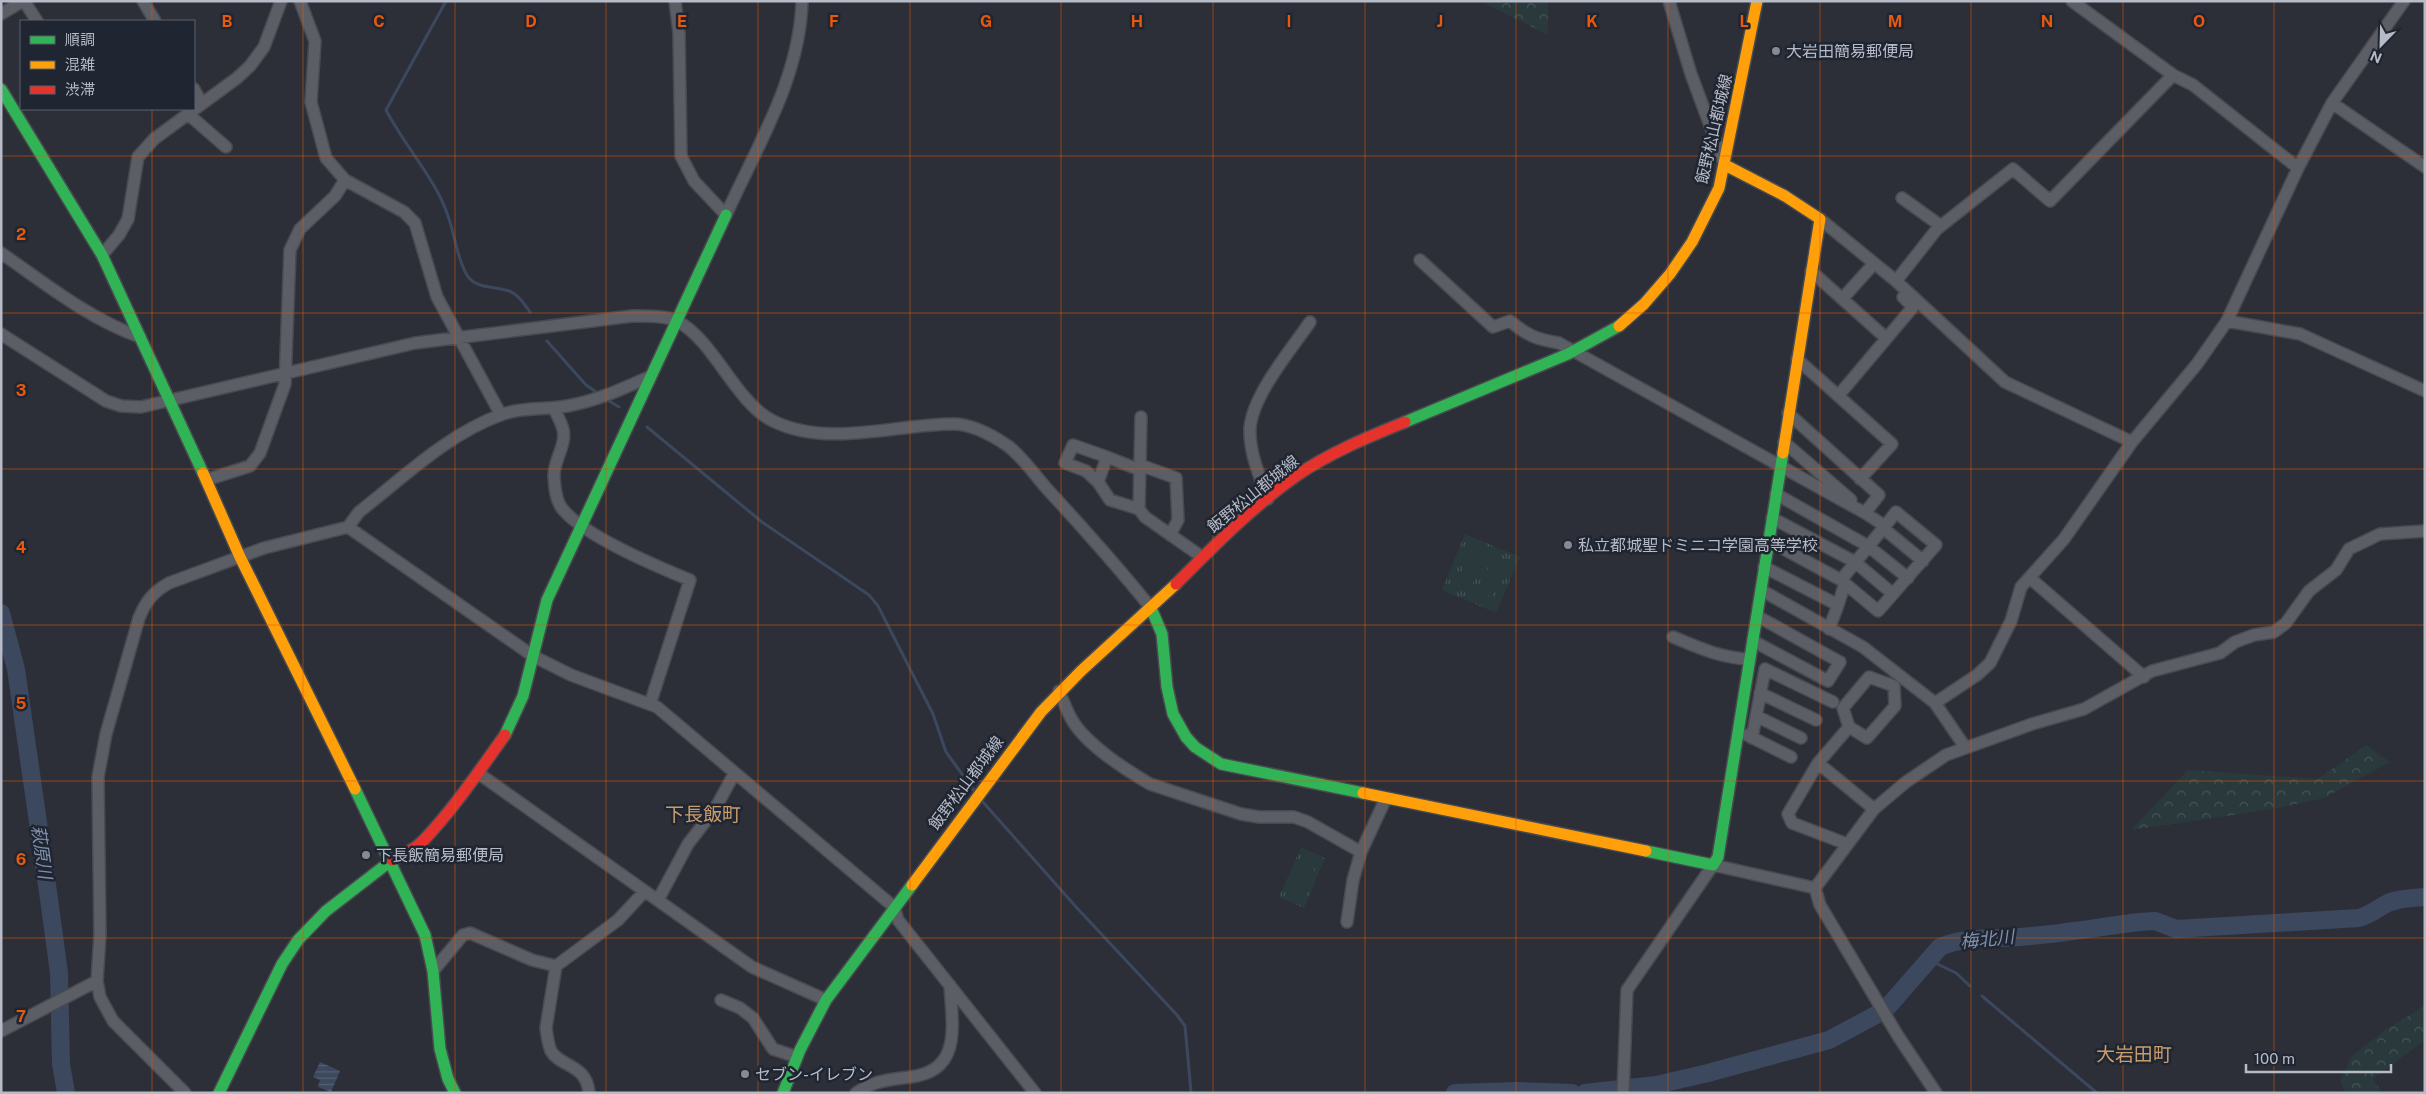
<svg xmlns="http://www.w3.org/2000/svg" width="2426" height="1094" font-family="'Public Sans','Noto Sans JP',sans-serif">
<defs>
<pattern id="grass-tufts" width="24" height="20" patternUnits="userSpaceOnUse" patternTransform="scale(1.25)"><rect width="24" height="20" fill="#29393c"/><path d="M3 7l-1-3M5 7V3M7 7l1-3M15 17l-1-3M17 17v-4M19 17l1-3" fill="none" stroke="#465457"/></pattern>
<pattern id="forest-crowns" width="20" height="18" patternUnits="userSpaceOnUse" patternTransform="scale(1.25)"><rect width="20" height="18" fill="#29393c"/><path d="M2 6a3 3 0 1 1 6 0M12 15a3 3 0 1 1 6 0" fill="none" stroke="#465457"/></pattern>
<pattern id="water-rules" width="6" height="5" patternUnits="userSpaceOnUse" patternTransform="scale(1.25)"><rect width="6" height="5" fill="#3c485e"/><path d="M0 2.5h6" fill="none" stroke="#566074"/></pattern>
</defs>
<rect width="100%" height="100%" fill="#2c2f37"/>
<path fill="url(#grass-tufts)" d="M1465,534l55,23 -24,56 -54,-23z
M1301,847l24,11 -21,50 -25,-11z"/>
<path fill="url(#forest-crowns)" d="M1480,1h68v34z
M2366,745l24,17 -66,36 -56,12 -137,20 57,-60 130,9z
M2425,1006v34l-52,39 9,14h-37l-5,-13 12,-24 32,-25z"/>
<path fill="#29393c" d="M1470,551l14,6 -13,31 -14,-6z
M1492,560l13,6 -13,31 -13,-6z
M1301,858l15,7 -13,31 -15,-7z"/>
<path fill="url(#water-rules)" d="M320,1062l20,9 -9,21 -13,-5 2,-7 -7,-3z"/>
<g fill="none" stroke-linecap="round" stroke-linejoin="round">
<path stroke="#3c485e" stroke-width="3" d="M446,1l-60,109c18,35 51,71 62,106 6,16 11,50 21,62 10,11 27,8 40,13 9,3 15,13 21,21
M547,341l39,44 13,9
M606,399l13,8
M647,427l115,95 107,73 9,11 55,108 13,38 29,40
M982,801l95,107 100,107 8,11 6,66
M1929,960l27,13 14,13
M1982,996l115,97"/>
<path stroke="#3c485e" stroke-width="18" d="M1,613l15,56 33,230 10,74 2,91 5,29
M1455,1093l62,-2 55,2
M1585,1093l71,-8 52,-12 121,-33 56,-30 55,-63c26,-11 53,-8 80,-10 40,-3 79,-10 119,-15l16,-1 21,8 183,-11c13,-4 17,-9 29,-15 11,-5 25,-5 37,-6"/>
<g stroke="#484a50" stroke-width="14">
<path id="street" d="M24,1l13,20
M143,1l12,20
M300,1l15,40 -4,61 15,56 19,22 59,32 11,11 22,74 64,118
M675,1l4,32 2,123 13,25 32,34c31,-69 74,-137 76,-214
M1669,1l22,73 33,89
M2072,1l101,74 20,10 105,83
M1,14l22,-13
M194,89l8,15
M2332,103l93,64
M188,114l38,33
M1902,198l39,28
M1820,219l76,62 109,101 127,60
M1,253c45,31 88,66 139,84
M102,255l17,-20 9,-16 10,-62 16,-18 83,-61 13,-12 14,-19 17,-46
M1420,260l73,67 17,-6c18,15 26,18 49,22l306,170
M1811,271l75,67
M1896,281l41,-52 76,-60 37,32 123,-126
M1842,299l28,-31
M2227,321l73,13 125,57
M1,334l105,67 15,5 20,1 274,-64 217,-27c13,0 32,-1 45,5 37,19 58,81 96,100 55,27 122,3 180,3 20,0 39,11 55,22 15,11 28,31 41,45 35,38 69,76 102,117
M1797,359l95,85 -32,35
M1838,396l75,-89 -10,-10
M554,408c3,7 7,14 9,21 4,16 -10,32 -9,48 1,10 1,21 7,30 20,28 97,60 129,73l-40,124
M1784,442l67,58
M1107,457l33,13
M1140,465l36,13 2,42 -8,15
M206,480l44,-14 10,-13 25,-69 5,-134 10,-21 35,-33 10,-16
M1098,482l-12,-11 -21,-8 8,-18 34,12 -9,25 12,18 29,9 6,8 57,40
M1776,494l92,52 40,32
M1268,499c-8,-22 -19,-46 -18,-71 3,-34 41,-78 60,-106
M1139,509l2,-92
M1772,518l83,44 38,32
M348,527l185,129 38,19 86,32 237,200 4,13 137,173
M1883,528l40,33
M1769,541l72,39 44,-54 -20,-13 14,-18 -91,-82
M1764,567l74,38 -9,24
M2030,578l114,99
M1841,580l37,31 58,-66 -40,-33 -11,14
M1761,590l102,57 72,56 30,44
M1838,605l7,-22
M1673,637c26,11 48,21 77,22
M1753,641l75,40 12,-19 -83,-46
M1059,691c4,10 8,20 13,29 14,24 54,50 78,64l91,30 18,3h35l14,5 53,30 25,-54
M1760,693l56,27
M1935,703l42,-28 13,-12 21,-42 10,-34 43,-48 68,-97 65,-78 30,-43 71,-153 34,-65 72,-102
M1756,716l45,22
M1747,735l44,22
M1752,738l13,-69 68,33
M1818,763l56,46
M478,773l274,194 74,33
M1847,844l-55,-21 -4,-9 30,-51 31,-36 -6,-19 26,-31 25,9 1,20 -28,32 -18,-11
M1815,888l59,-79 32,-27 40,-27 86,-31 52,-15 68,-38 68,-18 15,-11 19,-7 20,-3 12,-9 23,-32 27,-21 13,-21 31,-15 45,-3
M1815,888l5,17 78,131 38,57
M658,900l30,-56 27,-35 19,-35
M1347,922l6,-42 8,-28
M556,966l-10,62c1,7 2,16 5,23 9,16 36,13 38,42
M433,971l30,-36 7,-2 62,27 24,6 62,-46 27,-29
M721,1000l19,8 13,10 20,31 24,8
M1,1031l96,-50
M185,1093l-72,-72 -13,-24 -3,-16 3,-46 -2,-158 8,-43 33,-116c7,-17 14,-26 30,-35l95,-35 84,-21 11,-15c45,-35 88,-78 144,-98 20,-7 42,-4 64,-8 29,-5 55,-17 82,-29
M856,1093c20,-13 32,-13 54,-16 53,-6 42,-53 40,-92
M1623,1093l4,-103 86,-125 102,23"/>
</g>
<g stroke="#484a50" stroke-width="14">
<path id="fast" d="M1,89l101,166 101,218
M1405,422l163,-68 51,-28
M1151,608l11,26 5,53 6,27 13,23 9,10 26,17 142,29
M505,735l18,-39 24,-96 179,-385
M355,789l70,146 8,36 7,78 8,30 7,14
M1646,851l67,14 5,-8 65,-404
M219,1093l63,-129 16,-24 28,-29 66,-51
M783,1093l17,-43 26,-50 86,-115"/>
</g>
<g stroke="#484a50" stroke-width="14">
<path id="slow" d="M1725,165l60,31 35,23 -37,234
M1619,326l25,-22 26,-30 22,-32 27,-54 38,-187
M203,473l37,84 115,232
M1363,793l283,58
M912,885l129,-173 40,-41 95,-87"/>
</g>
<g stroke="#484a50" stroke-width="14">
<path id="jam" d="M1176,584c38,-38 76,-77 120,-108 33,-23 72,-39 109,-54
M392,860c11,-5 22,-10 30,-18 31,-32 57,-71 83,-107"/>
</g>
<use href="#street" stroke="#5b5e65" stroke-width="11"/>
<use href="#fast" stroke="#30b455" stroke-width="11"/>
<use href="#slow" stroke="#ff9f0a" stroke-width="11"/>
<use href="#jam" stroke="#e5322d" stroke-width="11"/>
</g>
<path fill="none" stroke="#e8590c" stroke-width="1" stroke-opacity="0.55" d="M152,1v20M303,1v1092M455,1v1092M606,1v1092M758,1v1092M910,1v1092M1061,1v1092M1213,1v1092M1365,1v1092M1516,1v1092M1668,1v1092M1820,1v1092M1971,1v1092M2123,1v1092M2274,1v1092M152,109v984M1,156h2424M1,313h2424M1,469h2424M1,625h2424M1,781h2424M1,938h2424"/>
<g fill="#868a95" stroke="#1f2531" stroke-width="2">
<circle cx="1776" cy="51" r="5"/>
<circle cx="1568" cy="545" r="5"/>
<circle cx="366" cy="855" r="5"/>
<circle cx="745" cy="1074" r="5"/>
</g>
<g text-anchor="middle" dominant-baseline="central" stroke-width="5" stroke-linejoin="round" paint-order="stroke">
<g font-size="16" fill="#b6bbc7" stroke="#1f2531" text-anchor="start">
<text x="1786" y="51">大岩田簡易郵便局</text>
<text x="1578" y="545">私立都城聖ドミニコ学園高等学校</text>
<text x="376" y="855">下長飯簡易郵便局</text>
<text x="755" y="1074">セブン-イレブン</text>
</g>
<g font-size="16" fill="#b6bbc7" stroke="#1f2531">
<text transform="translate(1714 129) rotate(-77)">飯野松山都城線</text>
<text transform="translate(1253 494) rotate(-39)">飯野松山都城線</text>
<text transform="translate(966 783) rotate(-53)">飯野松山都城線</text>
</g>
<g font-size="18" font-style="italic" fill="#8190ab" stroke="#1f2531">
<text transform="translate(42 852) rotate(82)">萩原川</text>
<text transform="translate(1987 939) rotate(-6)">梅北川</text>
</g>
<g font-size="19" fill="#c99c6e" stroke="#1f2531">
<text x="703" y="814">下長飯町</text>
<text x="2134" y="1054">大岩田町</text>
</g>
</g>
<g font-size="16" text-anchor="middle" font-weight="bold" fill="#e8590c" stroke="#1f2531" stroke-width="5" stroke-linejoin="round" paint-order="stroke">
<text x="227" y="27">B</text>
<text x="379" y="27">C</text>
<text x="531" y="27">D</text>
<text x="682" y="27">E</text>
<text x="834" y="27">F</text>
<text x="986" y="27">G</text>
<text x="1137" y="27">H</text>
<text x="1289" y="27">I</text>
<text x="1440" y="27">J</text>
<text x="1592" y="27">K</text>
<text x="1744" y="27">L</text>
<text x="1895" y="27">M</text>
<text x="2047" y="27">N</text>
<text x="2199" y="27">O</text>
<text x="21" y="240">2</text>
<text x="21" y="396">3</text>
<text x="21" y="553">4</text>
<text x="21" y="709">5</text>
<text x="21" y="865">6</text>
<text x="21" y="1022">7</text>
</g>
<rect width="2426" height="1094" fill="none" stroke="#b6bbc7" stroke-width="5"/>
<rect x="20" y="20" width="175" height="90" fill="#1f2531" stroke="#5b616d"/>
<rect x="30" y="36" width="25" height="8" fill="#30b455" stroke="#5b616d"/>
<text x="65" y="45" font-size="15" fill="#b6bbc7">順調</text>
<rect x="30" y="61" width="25" height="8" fill="#ff9f0a" stroke="#5b616d"/>
<text x="65" y="70" font-size="15" fill="#b6bbc7">混雑</text>
<rect x="30" y="86" width="25" height="8" fill="#e5322d" stroke="#5b616d"/>
<text x="65" y="95" font-size="15" fill="#b6bbc7">渋滞</text>
<g transform="translate(2381 45) rotate(203)" stroke="#1f2531" stroke-width="4" paint-order="stroke">
<path d="M0-4L9 19L0 12L-9 19Z" fill="#b6bbc7"/>
<text y="-8" font-size="14" font-weight="bold" text-anchor="middle" fill="#b6bbc7">N</text>
</g>
<path d="M2246 1064v8h145v-8" fill="none" stroke="#b6bbc7" stroke-width="2.5"/>
<text x="2254" y="1064" font-size="15" fill="#b6bbc7" stroke="#1f2531" stroke-width="4" paint-order="stroke">100 m</text>
</svg>
